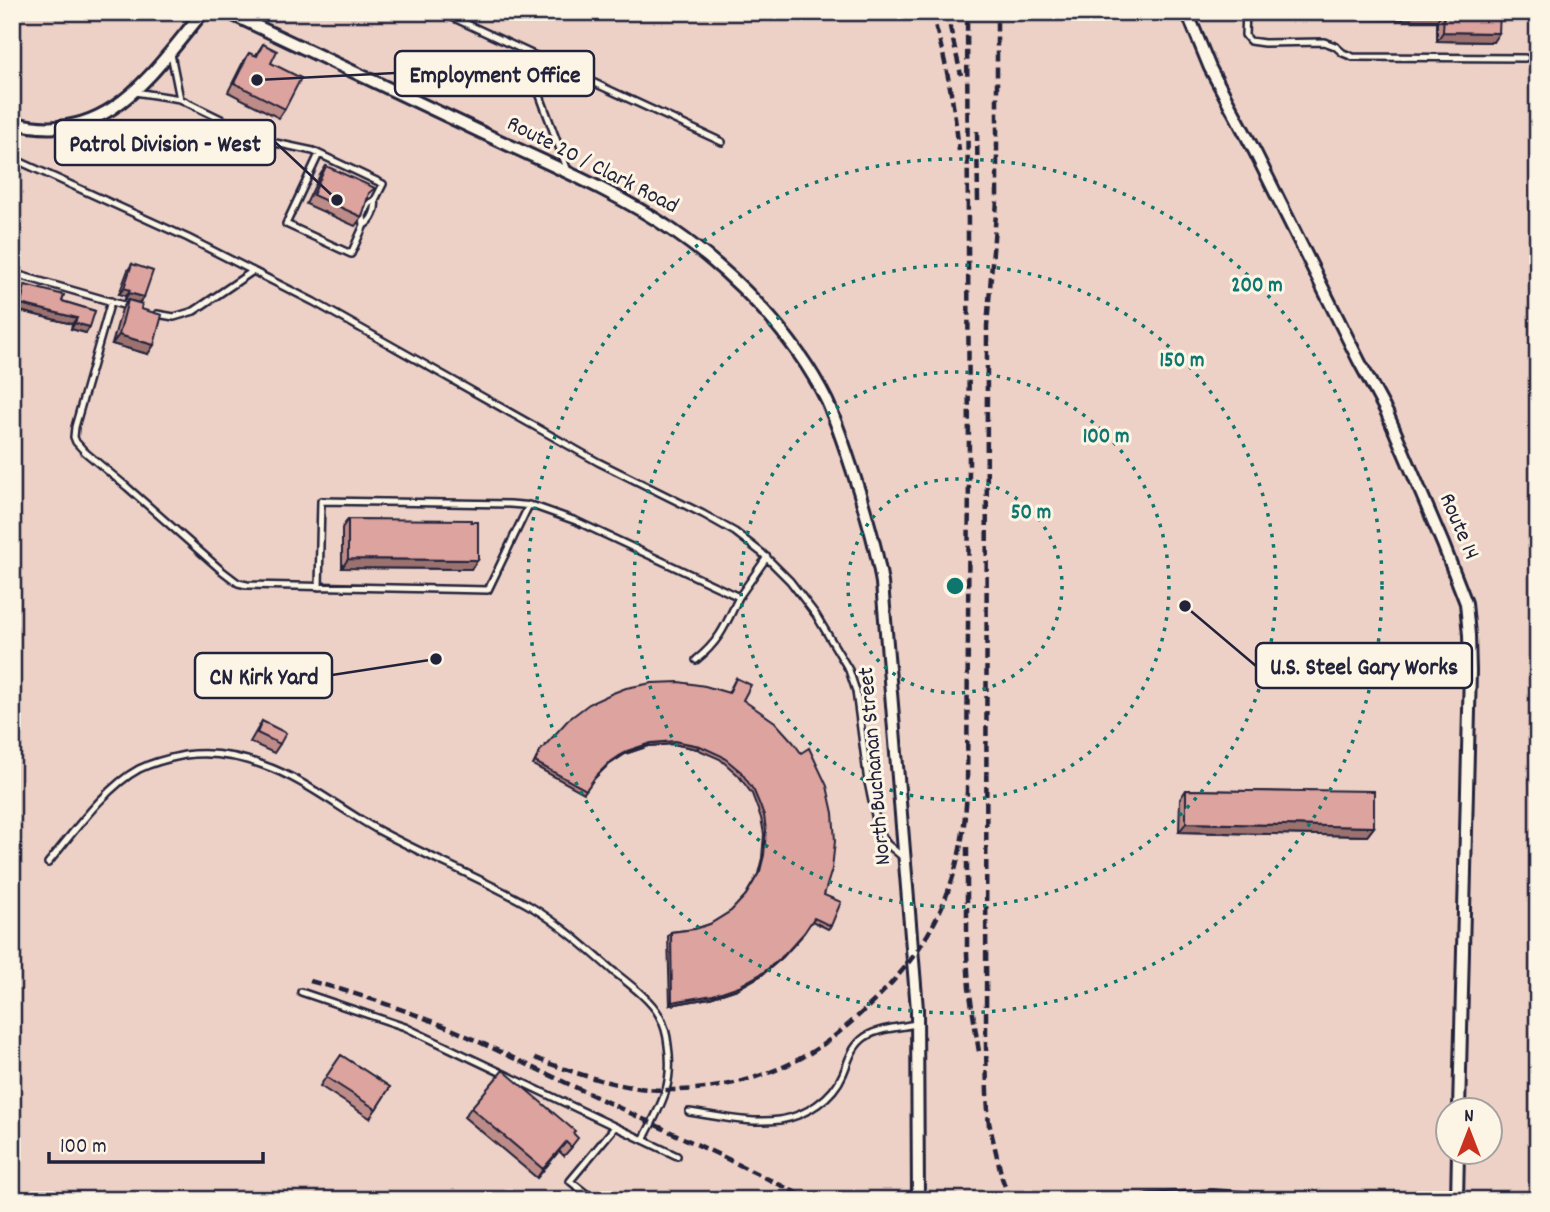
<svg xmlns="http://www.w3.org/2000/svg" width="1550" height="1212" font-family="Dekko,sans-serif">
<rect width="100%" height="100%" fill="#f6e5d7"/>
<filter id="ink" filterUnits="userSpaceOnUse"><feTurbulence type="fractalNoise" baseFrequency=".0143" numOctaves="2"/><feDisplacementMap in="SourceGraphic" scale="14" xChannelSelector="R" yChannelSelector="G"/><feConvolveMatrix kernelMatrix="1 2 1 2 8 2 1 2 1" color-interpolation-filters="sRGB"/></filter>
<g filter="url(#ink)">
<path fill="#eed1c6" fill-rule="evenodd" d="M12,12h1526v1188h-1526zM1448,1110h42v42h-42z"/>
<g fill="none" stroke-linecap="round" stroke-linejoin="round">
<g stroke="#22223b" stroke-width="10">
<path id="lane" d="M441,12l281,130
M1246,12l-1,23 5,6 14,2 60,-1 11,4 8,7 10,4 172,1
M523,50l45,121
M135,92l45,7 -9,-45
M180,99l86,42 47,10 70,33 -8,16 -7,4 -5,12 1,9 -13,29 -65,-30 33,-70
M12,158l176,80 126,64 284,160 105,52 32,18 27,21 28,28 26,34 33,55 7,21 12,91 8,38 3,10 8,14 17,14
M364,225c8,-4 13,-16 11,-25
M12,273l118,34
M111,301l-36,126 -1,10 2,5 9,10 42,35 94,83 17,13 9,2 241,5 41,-85
M157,314l17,3 20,-6 59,-40
M319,587l2,-86 189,3 24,2 42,15 163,76 28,-40
M696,660c24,-19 30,-36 43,-63
M48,863c25,-30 57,-76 91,-94 14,-7 31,-11 46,-14 27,-4 53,1 78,10 41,14 77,44 115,65 50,27 103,48 152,76 30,18 57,42 83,65 15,12 37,28 46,44 5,9 8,20 9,30 6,41 -7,60 -25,95
M301,992l104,35 272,129
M689,1112c29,4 61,12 91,8 26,-4 53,-22 63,-46 6,-14 9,-28 22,-37 14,-9 36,-10 52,-13
M594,1200l-24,-19 45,-54"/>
</g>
<g stroke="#22223b" stroke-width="16">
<path id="street" d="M227,12c86,41 172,81 258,122 63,30 130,57 187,96 61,42 122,104 155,171 13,29 22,59 32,90 9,30 18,60 23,92l35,426 1,191
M1187,12l23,56 45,84 104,209 28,52 56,131 23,59 3,32 1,36 -11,439
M12,122c94,27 139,-48 191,-110
M1149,1200l63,-4 63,4
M1457,1200l1,-48"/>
</g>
<use href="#lane" stroke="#fcf5e5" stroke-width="5"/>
<use href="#street" stroke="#fcf5e5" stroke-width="10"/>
<path stroke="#22223b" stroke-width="4.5" stroke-dasharray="10 5" stroke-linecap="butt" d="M931,12c15,46 23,91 28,139
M944,12l6,15 11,48
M977,131l1,70
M967,847v107l2,34 10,64
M310,981c50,13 99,30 146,50l274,129
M535,1058c44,17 91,33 139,32 46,0 96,-13 136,-37 23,-14 43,-32 62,-50 33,-32 59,-66 75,-109 13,-33 18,-68 20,-103l2,-327 -2,-452
M988,1118l14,60 8,22
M989,1126l-2,-32 -1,-49 1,-719 10,-125v-189
M723,1157l88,43"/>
</g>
<path fill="#be8c88" stroke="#22223b" stroke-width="2" d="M1279,12h221l-7,30 -56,-1v-21l-158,-2z
M263,44l8,19 14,46 -6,9 -51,-26 15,-30 6,-9 6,3z
M326,166l42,32 -6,19 -7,9 -49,-22 14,-29z
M132,264l12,33 -5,6 -14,-4 1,-3 -7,-2 9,-24z
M25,285l37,16 33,10 -9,22 -15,-4 1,-5 -56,-14 5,-19z
M128,300l13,9 7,45 -36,-10 10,-35z
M348,519l123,3v47l-129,-1v-40z
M736,678l7,22 81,195 7,31 -3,3 -16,-8 -29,36 -21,18 -25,14 -27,9 -40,7 -2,-69 3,-4 24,-3 15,-5 21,-13 14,-15 13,-22 4,-16 2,-24 -3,-16 -9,-24 -14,-19 -18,-16 -23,-10 -24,-5 -24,2 -24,8 -18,12 -13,13 -10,14 -51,-28 7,-14 188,-58z
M262,721l18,23 -6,9 -24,-11z
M1186,790l117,2 1,-2 70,37 -7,9 -188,-4 1,-33z
M341,1055l49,32 -20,31 -50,-32z
M471,1108l102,25 -1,14 -8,9 -5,-5 -22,27 -73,-61z"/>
<path fill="#9b726f" stroke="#22223b" stroke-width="2" d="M1283,12h160l-6,8 -158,-2z
M1443,32l56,1 -6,9 -56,-1z
M124,288l6,2 -4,6 -7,-2z
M129,293l15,4 -5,6 -14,-4z
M21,304l56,14 -5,6 -56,-14z
M75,323l15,4 -4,6 -15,-4z
M119,335l35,10 -6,9 -36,-10z
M348,559l130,1 -7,9 -129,-1z
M675,741l25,5 -3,3 -24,-5 -24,2 -24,8 -18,12 -14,13 16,-16 18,-12 24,-8z
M1186,823l188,4 -7,9 -188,-4z
M802,936l-19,21 -21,18 -25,14 -27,9 -40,7 2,-3z
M566,1142l-7,9 -22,27 6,-9z"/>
<path fill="#dda39e" stroke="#22223b" stroke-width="2" d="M1444,12h56l-1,21 -56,-1z
M263,44l14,7 -6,12 30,15 -16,31 -51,-26 15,-30 8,3z
M326,166l49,22 -6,5 -7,24 -49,-22z
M132,264l21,7 -9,26 -15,-4 1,-3 -6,-2z
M25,285l39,10 -2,6 33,10 -5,16 -15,-4 2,-5 -56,-14z
M128,300l14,4 -1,5 21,6 -8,30 -35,-10z
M348,519l123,1v2h7v38l-130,-1z
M736,678l15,7 -8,15 32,22 18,20 8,11 8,-5 18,38 6,27 2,28 -3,28 -8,26 17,7 -10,24 -17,-8 -10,15 -19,21 -21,18 -25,14 -26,9 -41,7 -1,-70 24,-3 15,-5 21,-13 15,-16 14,-24 4,-16 2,-24 -2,-16 -10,-24 -13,-19 -19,-16 -22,-10 -25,-5 -24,2 -24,8 -18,12 -13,13 -10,14 -51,-28 5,-11 28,-31 21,-16 24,-11 13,-5 26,-5 27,-1 26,4 24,7z
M262,721l24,12 -6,11 -23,-11z
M1186,790l118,2v-2l70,1v36l-188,-4z
M341,1055l49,32 -14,22 -50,-32z
M503,1070l72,61 -2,2 5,5 -7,9 -5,-5 -23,27 -72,-61z"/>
</g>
<g fill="none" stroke="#0f766e" stroke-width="3.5" stroke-dasharray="3.5 7">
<circle cx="955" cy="586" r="107"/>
<circle cx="955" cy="586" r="214"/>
<circle cx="955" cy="586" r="321"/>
<circle cx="955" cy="586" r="427"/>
</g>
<g text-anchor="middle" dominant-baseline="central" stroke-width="6" stroke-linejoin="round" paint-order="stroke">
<g font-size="23" fill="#22223b" stroke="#fcf5e5">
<text transform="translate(592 166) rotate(27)">Route 20 / Clark Road</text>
<text transform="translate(1458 527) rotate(67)">Route 14</text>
<text transform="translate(876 766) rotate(-95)">North Buchanan Street</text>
</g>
</g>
<circle cx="955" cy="586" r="10" fill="#0f766e" stroke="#fcf5e5" stroke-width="3.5"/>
<g font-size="21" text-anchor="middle" font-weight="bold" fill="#0f766e" stroke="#fcf5e5" stroke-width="6" stroke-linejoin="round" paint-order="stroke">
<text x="1257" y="291">200 m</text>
<text x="1182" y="366">150 m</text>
<text x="1106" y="442">100 m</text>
<text x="1031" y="518">50 m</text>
</g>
<path fill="none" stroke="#22223b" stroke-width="2.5" d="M257 80L395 73M337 200L275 142M1185 606L1256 666M436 659L332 675"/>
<g fill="#22223b" stroke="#fcf5e5" stroke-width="2.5">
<circle cx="257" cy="80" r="7"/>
<circle cx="337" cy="200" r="7"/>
<circle cx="1185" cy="606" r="7"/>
<circle cx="436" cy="659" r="7"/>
</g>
<g fill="#fcf5e5" stroke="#22223b" stroke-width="2.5">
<rect x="395" y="51" width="199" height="45" rx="7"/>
<rect x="55" y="120" width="220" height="45" rx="7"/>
<rect x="1256" y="643" width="216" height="45" rx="7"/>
<rect x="195" y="653" width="137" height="45" rx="7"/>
</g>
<g font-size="24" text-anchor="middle" font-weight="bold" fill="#22223b">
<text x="495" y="82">Employment Office</text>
<text x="165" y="151">Patrol Division - West</text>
<text x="1364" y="674">U.S. Steel Gary Works</text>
<text x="264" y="684">CN Kirk Yard</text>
</g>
<rect width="1550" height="1212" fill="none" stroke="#fcf5e5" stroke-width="42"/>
<rect x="21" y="21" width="1508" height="1170" fill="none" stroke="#22223b" stroke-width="2.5" filter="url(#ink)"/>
<g transform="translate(1469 1131)"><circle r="33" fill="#fcf5e5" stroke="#a5a1a1" stroke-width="2"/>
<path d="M0-5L12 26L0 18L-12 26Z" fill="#c8321e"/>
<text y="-10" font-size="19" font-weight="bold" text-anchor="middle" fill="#22223b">N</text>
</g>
<path d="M49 1152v10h214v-10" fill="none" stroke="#22223b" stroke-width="3.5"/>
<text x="60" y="1152" font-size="21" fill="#22223b" stroke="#fcf5e5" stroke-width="5" paint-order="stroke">100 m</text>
</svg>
